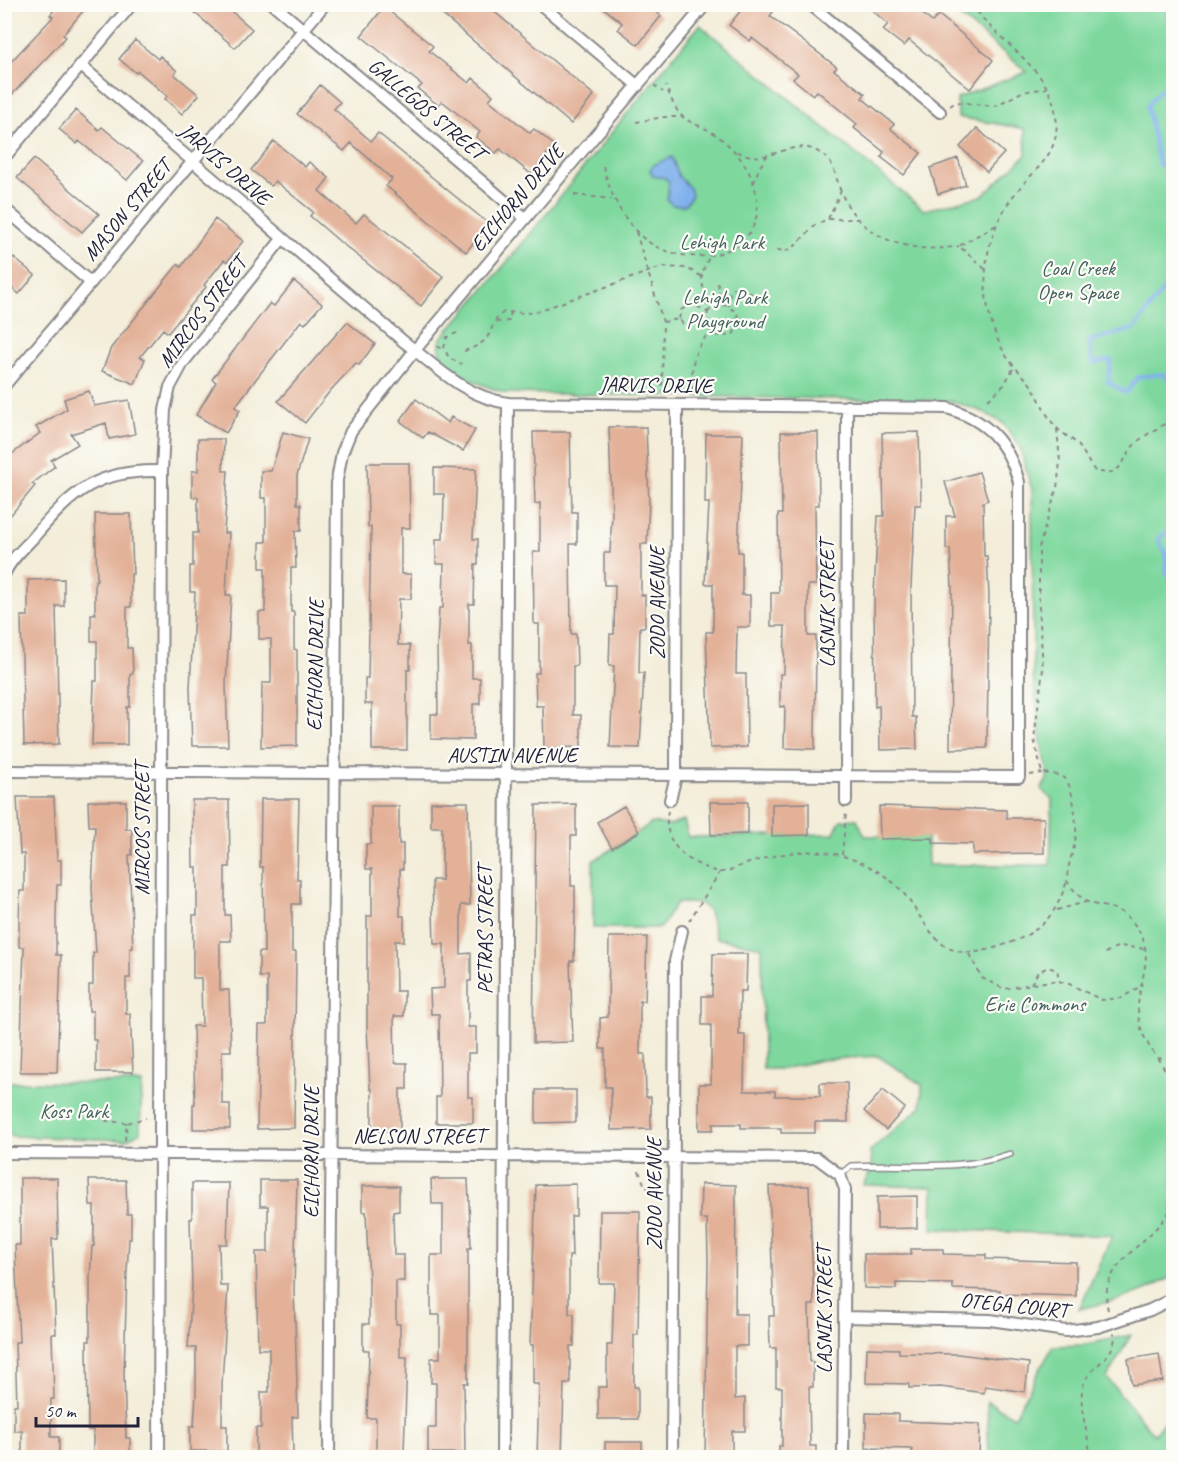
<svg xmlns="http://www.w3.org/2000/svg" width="1178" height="1462" font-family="Caveat,sans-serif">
<rect width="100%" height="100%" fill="#fdfcf7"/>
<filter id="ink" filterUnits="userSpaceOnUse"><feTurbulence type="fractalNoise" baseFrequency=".0167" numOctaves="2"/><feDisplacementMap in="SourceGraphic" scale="12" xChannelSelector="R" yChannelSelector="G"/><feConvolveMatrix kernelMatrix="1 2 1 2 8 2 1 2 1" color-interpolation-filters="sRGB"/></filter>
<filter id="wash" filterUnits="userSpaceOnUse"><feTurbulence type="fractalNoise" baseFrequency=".008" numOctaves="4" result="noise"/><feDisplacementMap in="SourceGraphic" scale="24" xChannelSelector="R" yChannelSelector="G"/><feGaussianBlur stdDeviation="1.35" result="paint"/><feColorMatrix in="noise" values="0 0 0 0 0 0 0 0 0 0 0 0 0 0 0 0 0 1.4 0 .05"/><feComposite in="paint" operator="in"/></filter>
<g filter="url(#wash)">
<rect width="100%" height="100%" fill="#f3edd9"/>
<path fill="#7ed89e" stroke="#507d6c" stroke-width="1.5" d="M946,5h227v1271c-30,18 -60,26 -94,33l33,-73 -180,-7 1,-42 -70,-2 9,-17 -2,-17 51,-44 1,-22 -44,-29 -57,4 -38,9h-20l-1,-122 -46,-9 -7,-27 -9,-8h-24l-15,25h-68v-67l59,-38 19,2 13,-5 4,17 145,-3 8,-14 16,-1 8,17h62l1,29h122l2,-66 -11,-10 6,-9v-14l-5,-16 -9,-74 -1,-186 -13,-45 -16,-22 -20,-11 -32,-11 -446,-8c-23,-8 -75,-24 -64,-55 91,-100 171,-210 259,-313l224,185 58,-14 44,-41 -1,-26 -67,-12 -1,-19 70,-26z
M6,1082l136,1 -2,50 -15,7 -114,-4 -6,-8z
M1131,1335l-24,43 47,57 19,-26v48h-184l-2,-56 27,16 39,-71 29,-1z"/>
<path fill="#80b1ec" stroke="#516a94" stroke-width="1.5" d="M672,157l7,20 11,11 2,7 -7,10h-13l-5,-6 2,-17 -4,-4 -12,-2 -3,-6 5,-6z"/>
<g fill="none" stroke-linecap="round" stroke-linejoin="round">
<path stroke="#80b1ec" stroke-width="4" d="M1164,4l10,27
M1174,92l-13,-3 -14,17 12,59 15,2
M1174,284l-8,2 -32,43 -45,12 4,22 18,-3 -3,22 18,11 12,-16 26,-3 10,14
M1174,527l-16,12 8,14v20l8,7"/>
</g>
<g id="blocks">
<path fill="#e3b198" d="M59,4h30l-26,31 3,2 -62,66v-34l49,-52 -3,-2z
M185,4h38l29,25 -17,19z
M430,4h55l109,91 -23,29z
M599,4h48l14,12 -23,29 -20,-16 4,-6z
M746,4h17l10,8 -3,4 67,51 -3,3 31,24 -3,4 32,26 -3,5 30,24 -17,22 -23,-18 3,-5 -30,-24 3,-4 -40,-33 -4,4 -20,-16 5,-5 -46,-36 -2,3 -21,-16z
M865,4h46l21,18 7,-7 54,45 -23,29 -61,-49 -5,6 -21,-16 5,-6z
M384,7l49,39 -4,5 40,32 4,-5 20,17 -4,5 41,33 4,-4 20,16 -23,29 -31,-25 -4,4 -20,-16 4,-5 -38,-31 -4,4 -20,-16 4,-4 -61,-49z
M135,40l23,19 2,-3 17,15 -3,3 25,21 -17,19 -17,-15 2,-3 -29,-25 -2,2 -17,-14z
M320,85l20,17 -6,7 37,32 7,-8 111,91 -23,28 -80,-66 6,-7 -41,-36 -7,8 -47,-37z
M76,110l23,20 3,-3 41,34 -16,19 -48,-39 -2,3 -18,-15z
M977,128l27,25 -17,19 -27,-25z
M274,141l31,26 4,-5 20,16 -10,13 37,32 8,-9 80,63 -23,29 -82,-65 -29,-25 3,-4 -38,-31 -4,5 -20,-16z
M958,158l8,27 -28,9 -8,-26z
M34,159l65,55 -17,18 -65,-54z
M215,219l28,22 -16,21 -3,-2 -20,25 2,2 -38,46 -5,-4 -23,28 5,2 -10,25 -33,-13 9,-23 67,-84 3,3z
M4,250l31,25 -16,19 -15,-13z
M294,281l28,23 -17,20 -4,-3 -45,58 -21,28 5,3 -14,23 -30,-18 20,-33 -4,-3 58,-76 4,3z
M347,322l28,22 -16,21 -3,-2 -26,28 -25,32 -27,-22z
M89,391l5,15 35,-6 6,34 -26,5 -3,-16 -35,11 7,10 -27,16 4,6 -23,18 3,2 -31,37v-57l8,-12 28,-21 -4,-6 31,-18 -3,-10z
M416,399l32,24 3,-6 24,13 -12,21 -35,-19 -5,6 -23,-17z
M609,427h37l3,75 -2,42h-6v51h4v32h-5l-1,46h5l-4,75 -30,-1 4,-81h-5l1,-32h4l1,-49h-11v-32h6l2,-40z
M283,432l25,7 -11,36v29h4v27h-6l1,37h-5v44h3v37l3,1v96l-36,1 1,-64h9v-44h-12v-27h6v-44h-5v-26h6v-44h-5v-27h10z
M533,432h37l2,80h5v32h-7l1,90h5l1,32h-4v49h8v32l-37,1 -1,-42h-7l-1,-33h4v-49h-5l-1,-72h7v-49l-5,1z
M781,432h37l1,73h-4l1,80h-8v51h8l-1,113 -31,-1 1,-42 -5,1v-33h4l1,-48h-14v-33h8l-1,-79h4z
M919,432l2,73h-6l-4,82 1,130h4l1,32 -37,1 -1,-44 -4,1 -1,-113 4,-78h6l-2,-83z
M706,434h37l-5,118h4v43h8v32h-13l-1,47h10l1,73 -37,1 -4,-116h7v-48h-8l4,-81h-4z
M198,439h26l-1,32h5l-4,62h5l-3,62h5l-5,89 2,62h-36l-2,-58 5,-96h-5v-26h3v-33h5v-36h-6v-26h6z
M367,463h42l1,65h-9v46h10v25h-12l-1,46h12v25h-3v80h-35v-46h-7v-26h3l3,-151h-3z
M434,468l42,1 -3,70h5v25h-3l-1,40h-5v41h3v33h8v26h-7v36l-42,-1v-25h7l-1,-69 2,-37h4l1,-44h-8v-25h7l1,-45h-10z
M979,472l9,28 -5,2 1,54h3l2,40 -2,152 -37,1 2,-161 -2,-39h-4v-33h9l-10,-34z
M95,514h36l2,60h-2v33h-4v41h5l1,26h-3v33h-3v38h-35l2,-64h3v-40h-6v-27h4v-34h2z
M64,579v27h-8l3,138 -35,1 -3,-129h7v-36z
M17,797h37l3,63h4v25h-4l-1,31v39h5l-4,117h-37l4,-125h-5v-25l1,-31h4v-37h-4z
M261,799h38l-2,80h3v25h-8v48h4l-2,176 -37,1 2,-104h8v-48h-8v-25h5l-1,-85h-3z
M192,800h37l1,67h-5v48h5l1,26h-11v49h9l2,61h-9v53h8v25h-37v-25h2l-2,-78h9l-1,-48h-8v-63h4v-48h-4z
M88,801h38v28h6v26h-3l4,93h-3v30h-4v36h4l3,58h-37v-32h-3v-29h-4v-26h4v-32h3l-4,-65 3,-62h-6z
M431,802h37l2,103h-9v49l10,-1v28h-3v46h8v26h-8v44h5v26h-37v-26h4l-1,-83h-8l-1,-25 14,-1v-44h-10l-2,-64h10v-53h-11z
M710,802h38v32l-37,1z
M809,803v32l-37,1v-32z
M576,804v32h-5v50h4v32l-1,43h-4l3,81 -40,1 3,-238z
M371,806h28v38h4v25h-3v47h4v25h-9l1,50h8v25h-10l1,47h12v26h-7v42h-28v-42h-2l-3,-63v-110h5v-47h-6v-25h5z
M624,806l15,26 -27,16 -15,-26z
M879,806l127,4 1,8h37v35l-71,1v-10l-40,-1v-5l-53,1z
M609,937h38l-2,64h-5v53h5l1,43h5v32l-40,1v-43h-6v-38h-5v-31l8,-1z
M713,954h34l-1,37h-6l-1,44h6l-1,56h31v5h45v-13h27l1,39h-33v11h-34v-5h-40v-4h-28v6h-14v-46h12v-59h-9v-29h10z
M536,1090h40v32l-40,1z
M883,1090l22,18 -19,22 -22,-19z
M20,1178h37l1,61h-6l4,95h-4l2,65h-3v38h8v21h-37v-27h-8v-26h3l-2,-63h4l-4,-97h5z
M431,1179h37l3,69h-3v135h-4l1,70h-37v-25h8v-45h-5v-25h9v-43h-9v-60h12v-51h-11z
M89,1180h37l1,34h4v25h-2l-2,32 -3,103 2,64h4v20h-37v-28h-5l-1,-89h3v-64l2,-31h2v-40h-4z
M260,1180h37l-3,109 4,128h-6l1,36h-37v-25h5v-36h8v-43h-11l-2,-97h12v-46h-8z
M192,1183h37l-2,61h-8l1,42h8l-6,97v43h5v25h-37v-25h4l2,-33v-45h-8l4,-62 -2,-67h2z
M576,1184v32h-5l1,40h-3v58h5v32h-4v38h-6l-2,74h-25l2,-74h-6v-39h-3l6,-160z
M701,1184l35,1 -1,129h12v32h-12v53l10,-1v33h-13v27h-27l3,-199 -1,-40h-7z
M362,1186h37v25l-6,1 1,43h10v26h-8v43h4v33h7l-3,96h-28v-35h-9l2,-68h-6v-26h6v-43l-3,-69h-4z
M769,1186h40l5,119h-5l1,57h3v25h-4l1,59h6v12h-37v-12h3v-59h-6v-39h-6l-1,-32h5z
M917,1196v32l-40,1v-32z
M600,1211h40l-2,124h-4v52h4v32h-40v-32h9v-42h5l2,-62h-15z
M911,1249h32v5l43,1v4l90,3v34l-76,-2v-4l-47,-1v-5l-57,-1v6l-32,-1v-34h47z
M867,1348l32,1v4l59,1 71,9 -4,29 -40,-6 -1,7 -43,-6 -32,1v-4l-43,-1z
M1159,1354l4,27 -31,4 -4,-26z
M866,1413l32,1v7l82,3 -1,34 -67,-2v-7l-46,-1z
M605,1442h37v16h-37z"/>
</g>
</g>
<g filter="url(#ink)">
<use href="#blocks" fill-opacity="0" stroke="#8a888a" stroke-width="1.5"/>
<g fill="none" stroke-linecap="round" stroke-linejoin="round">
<g stroke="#8a888a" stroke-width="8">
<path id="service" d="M840,1175l11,-9c54,-3 108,6 159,-12"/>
</g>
<g stroke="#8a888a" stroke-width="14">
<path id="minor" d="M273,4l252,214
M540,4l98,82
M810,4l130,108
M4,158l128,-154
M4,208l87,75
M4,386l321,-382
M4,575c5,-14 19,-26 29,-37 40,-47 64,-69 129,-67
M4,771l1015,6v-295c-11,-39 -32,-62 -72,-74l-439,-5c-43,-6 -71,-36 -105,-62l-323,-276
M670,800l6,-24 1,-371
M846,801l1,-395
M4,1153l813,5 23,17 5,14 -2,269
M844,1317l146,3 76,11 32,-4 52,-17 24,-12
M159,1458l3,-987 3,-61 5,-23 13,-24 99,-124
M329,1458l8,-978 5,-27 9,-22 64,-81 291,-346
M502,1458l6,-1055
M672,1458l3,-497 7,-30"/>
</g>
<path stroke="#8a888a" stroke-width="2" stroke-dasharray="4.5 4.5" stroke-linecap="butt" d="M972,4c23,37 75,61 83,106 9,45 -21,57 -44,89 -32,46 -34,106 -6,155 7,12 18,20 26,31 10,14 14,31 26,43 6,7 15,10 21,17 7,8 10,18 17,26 30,8 26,-14 42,-29 11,-9 25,-16 37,-24
M654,85l9,7
M950,106l6,-4 39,4 27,-14 25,-4
M636,122l28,-5h19
M737,152c11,4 20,6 31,3 18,-4 34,-14 52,-2 16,10 15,24 21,39 19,48 71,63 118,54
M603,166c7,26 15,45 33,65 40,45 141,30 118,-46 -7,-23 -25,-43 -46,-55 -7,-4 -17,-7 -24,-12 -9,-7 -14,-22 -18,-32
M754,183l5,-15 8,-12
M574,195l38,4
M828,219h29
M636,232l27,90 -1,69
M777,250l9,1 8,-4 21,-22 13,-6 13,-28
M985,269l-26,-23 37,-21
M718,283l2,22
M729,306l1,-13 4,-5h8l10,6
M679,319l2,-9c10,-7 16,-4 26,2
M496,322l13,-1 2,-9
M663,322l16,-3 5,7c15,3 20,-10 29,-20l12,-1 12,7 2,11 -6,12 -13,1 -9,-3
M457,333l-10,4 -3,11 5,10 13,6
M437,347l7,1
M464,351c35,-11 20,-24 40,-39l28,1 130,-46 24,1 15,8
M692,391c-1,-24 0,-40 18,-59 -1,-8 -2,-16 -3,-24 -2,-26 -12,-26 3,-52
M988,400l16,-15 10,-18
M1057,429l3,33 -3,26 -18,59v60l4,62 -9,70 8,34c8,1 17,1 23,6 8,6 12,44 11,55 -1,16 -9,30 -9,47 5,7 11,15 19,20 16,9 31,1 48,23 28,34 -4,64 6,101 6,23 24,39 34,60
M1030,775l12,-2
M668,811c-6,29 14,48 39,57 3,1 9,4 13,4 7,1 18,-6 26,-8 31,-10 64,-18 97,-8 20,6 40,16 55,31 16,15 32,54 53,62 20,8 41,0 61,-7 33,-13 44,-29 55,-61
M842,855l4,-42
M1057,910l29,-8
M689,921l31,-49
M1105,953l14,-7 27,3
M969,954l13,24 22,11 46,-8 15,1 37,18 20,-2 17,-11
M1031,984l7,-12 10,-5 9,3 3,12
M1157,1058l17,2
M97,1116l10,5 20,2
M125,1140l2,-17 19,-5
M639,1171l6,15 14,10
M1108,1310c-12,-48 45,-65 66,-106
M1090,1458c0,-23 -14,-53 -6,-75 7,-18 35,-28 30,-50"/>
<use href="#service" stroke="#fff" stroke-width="5"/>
<use href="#minor" stroke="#fff" stroke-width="10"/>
</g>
</g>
<g text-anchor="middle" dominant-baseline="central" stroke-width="4.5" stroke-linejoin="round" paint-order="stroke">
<g font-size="21" fill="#22223b" stroke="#fdfcf7">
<text transform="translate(427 109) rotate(40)">GALLEGOS STREET</text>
<text transform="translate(225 164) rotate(41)">JARVIS DRIVE</text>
<text transform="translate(517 198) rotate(-50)">EICHORN DRIVE</text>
<text transform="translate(127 210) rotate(-50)">MASON STREET</text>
<text transform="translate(202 312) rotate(-53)">MIRCOS STREET</text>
<text transform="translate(656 385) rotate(1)">JARVIS DRIVE</text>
<text transform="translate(657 603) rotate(-90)">ZODO AVENUE</text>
<text transform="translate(827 604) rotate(-90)">LASNIK STREET</text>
<text transform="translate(315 665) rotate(-89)">EICHORN DRIVE</text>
<text x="512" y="755">AUSTIN AVENUE</text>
<text transform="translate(142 829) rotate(-90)">MIRCOS STREET</text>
<text transform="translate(485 930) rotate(-90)">PETRAS STREET</text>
<text x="419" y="1136">NELSON STREET</text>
<text transform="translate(311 1152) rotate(-90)">EICHORN DRIVE</text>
<text transform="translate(654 1194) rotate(-90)">ZODO AVENUE</text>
<text transform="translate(1014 1305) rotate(6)">OTEGA COURT</text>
<text transform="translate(824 1310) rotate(-90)">LASNIK STREET</text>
</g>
<g font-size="21" fill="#42625e" stroke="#fdfcf7">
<text x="722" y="242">Lehigh Park</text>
<text x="1078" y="268">Coal Creek<tspan x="1078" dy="24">Open Space</tspan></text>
<text x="725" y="297">Lehigh Park<tspan x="725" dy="24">Playground</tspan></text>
<text x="1035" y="1004">Erie Commons</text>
<text x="74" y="1111">Koss Park</text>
</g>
</g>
<rect width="1178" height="1462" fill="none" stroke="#fdfcf7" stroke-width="24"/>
<path d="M36 1417v9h102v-9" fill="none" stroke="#22223b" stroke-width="3"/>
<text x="45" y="1417" font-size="18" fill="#22223b" stroke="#fdfcf7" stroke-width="4.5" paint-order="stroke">50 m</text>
</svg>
